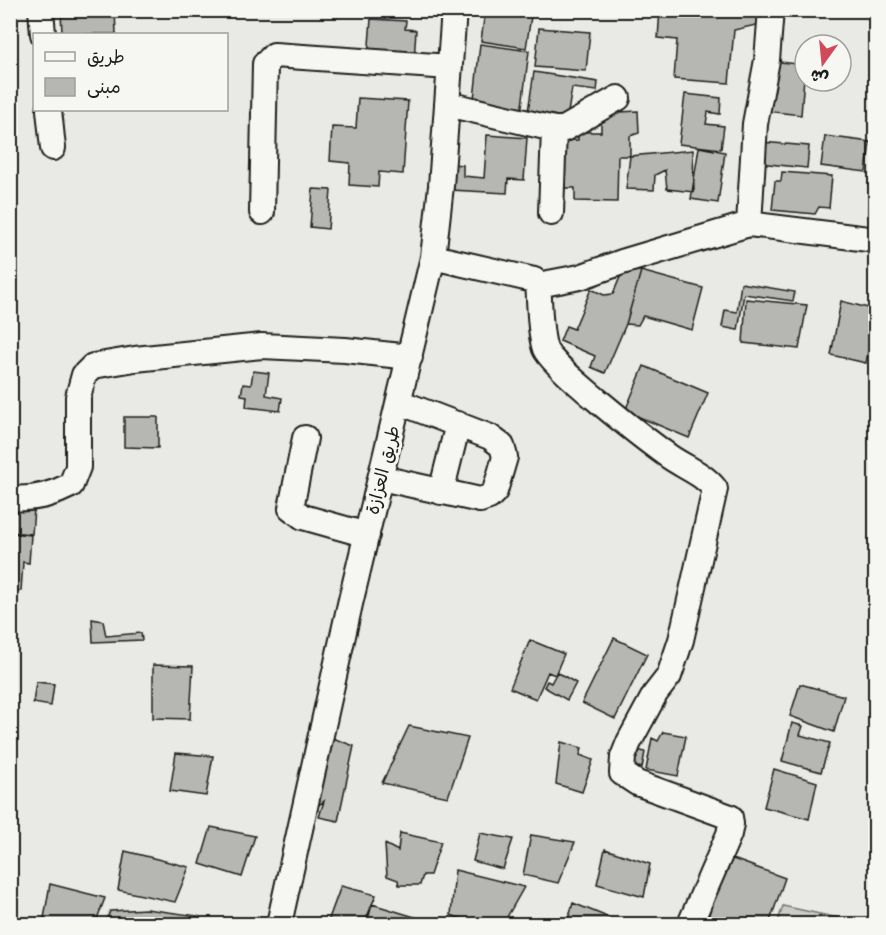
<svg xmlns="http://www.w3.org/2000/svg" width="886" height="935" font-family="'Shantell Sans','Playpen Sans Arabic',sans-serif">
<rect width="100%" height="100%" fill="#e9e9e5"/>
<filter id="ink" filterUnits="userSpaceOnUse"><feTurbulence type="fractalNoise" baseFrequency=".0167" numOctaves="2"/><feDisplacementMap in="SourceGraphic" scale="12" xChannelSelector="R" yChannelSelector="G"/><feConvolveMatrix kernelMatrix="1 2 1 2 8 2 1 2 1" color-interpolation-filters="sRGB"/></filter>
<g filter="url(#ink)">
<path fill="#cbcbc7" stroke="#747472" stroke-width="1.5" d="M783,906l83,18h-89z"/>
<path fill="#b6b6b3" stroke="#1c1c1c" stroke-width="1.5" d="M61,10h54l1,24h-54z
M359,10h55v6l-55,-4z
M502,10h30l-6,38 -45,-7 4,-30 17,2z
M660,10h96l4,14 -26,6 -5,53 -55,-4 3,-39 -19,-2z
M371,19l35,2 -1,8 11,1 -2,31 -46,-3z
M539,28l51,4 -4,39 -51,-4z
M480,44l49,7 -8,63 -47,-15z
M772,61l33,4 -4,50 -35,-4z
M534,72l64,10 -1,9 -25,-3 -5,30 -16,-3 -1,7 -23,-4z
M685,94l36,4 -1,16 -12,-2 -2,12 18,2 -3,23 -42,-5z
M358,98l50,3 -5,73 -24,-2 -1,15 -29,-2 1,-22 -20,-2 2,-34 24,1z
M638,111l1,22 -9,3v20h-12l-1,46 -42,-1v-13h-11v-24l-9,-23 23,-1v-8h23v-19z
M487,135l40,3 -3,42 -16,-1 -1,14 -57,-3 2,-26 11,1v11l21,2z
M825,136l45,6 -4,30 -45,-6z
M761,142l48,4 -2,22 -48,-5z
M699,147l26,5 -7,51 -27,-4z
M693,150l1,42 -27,-3 -2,-19 -10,5 -1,15 -28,-1 4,-33z
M782,172l50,4 -3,32 -10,-1 -4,7 -43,-4 3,-29h6z
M872,178h4v36l-7,-2z
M313,189l18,1 -3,39 -18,-2z
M623,270l18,1 -15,53 -21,49 -14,-6 4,-11 -35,-15 6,-15 8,3 17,-40 13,6 9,-1z
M641,271l62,17 -11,42 -49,-14 -5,9 -12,-1z
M741,283l54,9 -2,9 -49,-7 -6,36 -16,-3 3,-17 12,2z
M746,299l61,6 -8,44 -56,-6z
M841,301l35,9 -10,53 -35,-8z
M644,366l64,27 -19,45 -64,-27z
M253,371l16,2 -3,22 16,3 -2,13 -34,-4 1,-11 -6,-1 2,-11 8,1z
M124,417h34v31l-34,-1z
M10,507l24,2 -2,25 -22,-2z
M10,533l21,2 -2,28 -6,-1 -2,29 -11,-1z
M92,619l11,2 3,15 35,-3 1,7 -49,2z
M614,638l33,16 -32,65 -33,-16z
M530,640l34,14 -9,21 -7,-3 -12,27 -26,-11z
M153,665l40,1 -3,53 -37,-1z
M557,672l19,11 -9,17 -23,-13 3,-6 4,2z
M36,682l18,2 -3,22 -18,-3z
M800,684l44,12 -10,36 -44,-16z
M792,723l11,3 -3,9 30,8 -9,29 -39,-11z
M409,726l59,12 -20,59 -66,-14z
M663,732l23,4 -8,40 -32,-6 6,-32 6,3z
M327,736l27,10 -16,75 -19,-4 5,-16 -15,12z
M561,742l21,6 -2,7 13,5 -11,32 -26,-8z
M630,748l15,4 -3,16 -16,-4z
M176,753l37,3 -7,40 -36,-5z
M774,769l43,13 -8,37 -45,-12z
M211,827l44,9 -13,41 -42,-13z
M400,833l41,9 -11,33h-7l-3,10h-21l-1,-5 -11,-4 -2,-32 13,7z
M480,833l33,6 -10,30 -30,-8z
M531,835l44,7 -17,41 -35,-8z
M605,849l45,15 -6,33 -47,-13z
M125,851l64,16 -14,35 -57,-12z
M722,855l63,23 -16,46h-62z
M455,870l69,17 -21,37h-28l-24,-9z
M50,884l55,14 -10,26h-52z
M341,886l35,9 -12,29h-37z
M573,903l37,15 -1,6h-42z
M372,904l59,18 -1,2h-63z
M146,909l52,7 -5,8h-88l5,-13z"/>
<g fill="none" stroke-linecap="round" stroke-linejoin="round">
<g stroke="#1c1c1c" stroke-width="28">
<path id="minor" d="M41,10l2,24
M447,104l107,25h10l54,-31
M49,110l4,38
M262,212l3,-148 9,-9 176,12
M551,213l3,-84
M749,224l127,16
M433,257l101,23 4,5c2,18 1,47 7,64 7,18 101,91 122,106 16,12 36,18 48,34l-34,151 -12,36 -14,18 -26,48 -6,15 -1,16 15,10 93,34 1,7 -2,10 -39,90
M538,285l42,-8 42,-15 127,-38 6,-100 12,-64 4,-50
M305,438l-14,70 12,9 64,18
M381,478l99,22 9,-3 6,-6 10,-34 -3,-11 -12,-9 -91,-35
M441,492l17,-68
M10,498c21,2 42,-3 61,-13l7,-18v-70l6,-22 9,-9 42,-7 127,-13 83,4 65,7
M279,924l71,-320 83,-347 8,-71 13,-176"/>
</g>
<use href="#minor" stroke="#f6f6f2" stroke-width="24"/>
</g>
</g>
<g text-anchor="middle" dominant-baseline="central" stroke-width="6" stroke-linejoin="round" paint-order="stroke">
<g font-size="18" fill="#1c1c1c" stroke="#f6f6f2">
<text transform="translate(383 470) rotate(-76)">طريق العزازة</text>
</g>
</g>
<rect width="886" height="935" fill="none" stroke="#f6f6f2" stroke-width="36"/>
<rect x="18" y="18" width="850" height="899" fill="none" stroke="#1c1c1c" stroke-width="2" filter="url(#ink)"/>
<rect x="33" y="33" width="195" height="78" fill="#f6f6f2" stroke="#9f9f9c" stroke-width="1.5"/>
<rect x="45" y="52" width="30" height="9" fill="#f6f6f2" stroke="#9f9f9c" stroke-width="1.5"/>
<text x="87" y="63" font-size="18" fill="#1c1c1c">طريق</text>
<rect x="45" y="78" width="30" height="18" fill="#b6b6b3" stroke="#9f9f9c" stroke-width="1.5"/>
<text x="87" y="93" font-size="18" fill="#1c1c1c">مبنى</text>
<g transform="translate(823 63) rotate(195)"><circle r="28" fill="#f6f6f2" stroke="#9f9f9c" stroke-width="1.5"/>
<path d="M0-4.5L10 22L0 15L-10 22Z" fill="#d1495b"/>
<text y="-9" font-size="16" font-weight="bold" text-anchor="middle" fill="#1c1c1c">ش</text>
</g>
</svg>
